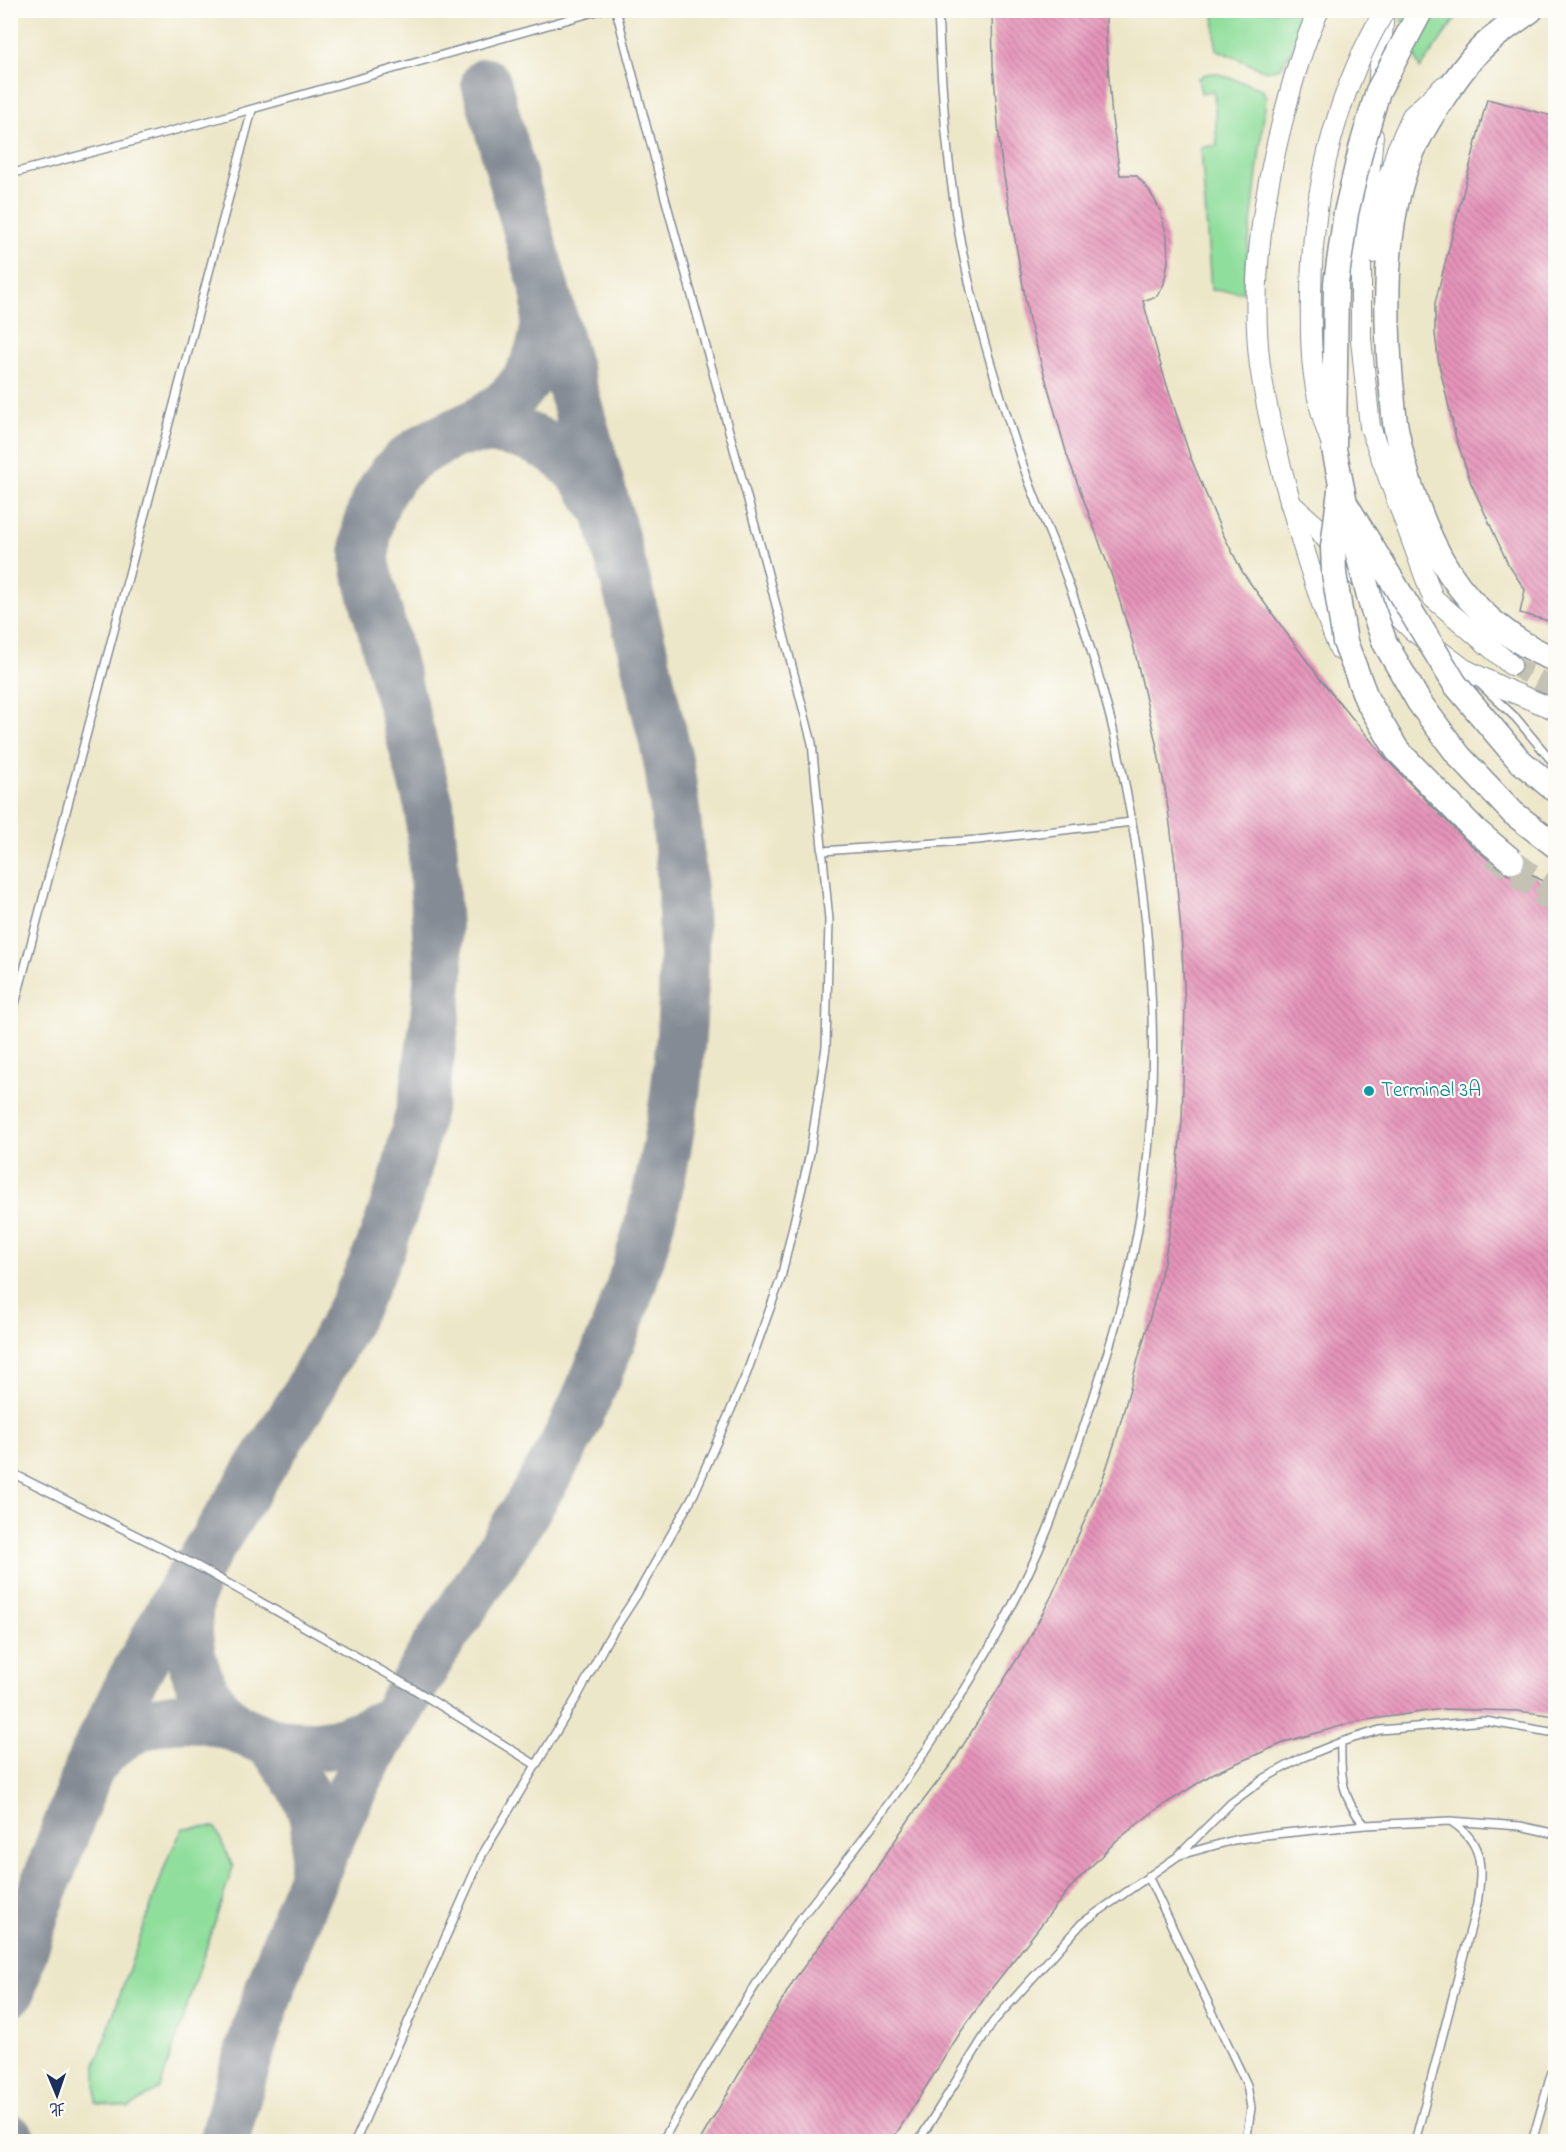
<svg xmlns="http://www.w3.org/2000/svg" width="1566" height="2152" font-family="'Indie Flower','LXGW WenKai TC',sans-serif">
<defs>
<pattern id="building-back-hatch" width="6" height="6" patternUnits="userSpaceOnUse" patternTransform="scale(1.5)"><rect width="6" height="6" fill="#e694b9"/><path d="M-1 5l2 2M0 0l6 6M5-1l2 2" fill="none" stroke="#ba799a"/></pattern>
</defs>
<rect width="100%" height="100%" fill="#fdfcf7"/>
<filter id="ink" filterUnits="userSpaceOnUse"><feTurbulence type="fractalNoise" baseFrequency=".0167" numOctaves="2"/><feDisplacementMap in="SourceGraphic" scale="12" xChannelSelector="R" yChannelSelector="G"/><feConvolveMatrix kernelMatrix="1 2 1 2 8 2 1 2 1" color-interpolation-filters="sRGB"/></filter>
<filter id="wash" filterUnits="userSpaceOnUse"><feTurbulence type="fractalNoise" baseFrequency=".008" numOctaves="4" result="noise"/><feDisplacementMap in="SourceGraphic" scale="24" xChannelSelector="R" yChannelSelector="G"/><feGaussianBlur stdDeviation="1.35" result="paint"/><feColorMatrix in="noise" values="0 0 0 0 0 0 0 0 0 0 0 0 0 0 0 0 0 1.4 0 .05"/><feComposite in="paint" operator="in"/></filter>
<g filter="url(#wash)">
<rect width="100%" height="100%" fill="#ede7c9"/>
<path fill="#90de9c" stroke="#56867d" stroke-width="1.5" d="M1214,11h95l-19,42 -8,13 -4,3 -13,2 -49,-22z
M1399,11h62l-41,58 -19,-51z
M1216,73l46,16 4,8 -23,195 -32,-2 -10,-143 16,-1 -3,-55 -13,2 -3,-15 8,-4z
M215,1827l18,40 -73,221 -31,20 -33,-5v-39l71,-204 16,-32z"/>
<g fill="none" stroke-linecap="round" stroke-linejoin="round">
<path stroke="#848b94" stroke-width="50" d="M457,432c61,-11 113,15 142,69
M195,1579c-19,52 -1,127 50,153
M270,1742c30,37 56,74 43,125
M96,1760c28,-36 77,-50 120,-39 18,4 34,14 51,20 13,4 29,5 42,5 31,1 55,-14 83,-25
M10,1992l26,-83 57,-151 39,-78 48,-86 122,-192 28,-51 27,-51 23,-51 25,-72 19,-81 11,-77 4,-50 -6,-114 -4,-50 -63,-236c-6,-50 16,-97 61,-122 21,-12 45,-19 65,-33 37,-24 56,-66 54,-109
M10,2139l2,3
M224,2142c25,-97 56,-190 96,-281 16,-37 32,-74 52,-109 9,-16 20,-30 29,-46 14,-22 26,-45 40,-66 43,-64 86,-128 123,-195 16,-29 28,-60 41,-90 78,-189 95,-380 65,-582 -4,-29 -13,-57 -19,-86 -18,-82 -40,-163 -63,-244 -34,-120 -68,-240 -102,-360"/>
</g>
<g id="blocks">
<path fill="url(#building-back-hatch)" d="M992,10h114v31l6,77 8,57h16l13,15 11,20 7,27 1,24 -4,23 -7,12 -14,5 20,72 27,83 31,74 22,43 23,32 54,74 67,81 77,79 39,33 6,3h7l8,-6 32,21v826l-38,-5 -76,-2 -83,12 -71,20 -74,32 -60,38 -38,30 -47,48 -78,100 -31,44 -69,109h-192l95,-162 80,-108 36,-54 42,-55 75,-120 25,-48 50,-114 13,-39 40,-143 9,-37 8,-44 10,-97 3,-116 -4,-73 -6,-69 -9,-69 -10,-51 -23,-99 -20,-65 -46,-124 -38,-135 -28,-161 -8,-94z
M1487,99l69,18v506l-36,-10 5,-23 -17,-26 -37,-81 -15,-45 -17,-74 -4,-30v-31z"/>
</g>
</g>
<g filter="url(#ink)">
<use href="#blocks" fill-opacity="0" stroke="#848b94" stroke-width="1.5"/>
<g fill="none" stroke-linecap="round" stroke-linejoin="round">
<path stroke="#c3c2b4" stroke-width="20" stroke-dasharray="20 10" stroke-linecap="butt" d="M1511,665l45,24
M1492,857l64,49"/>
<path stroke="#c3c2b4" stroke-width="24" stroke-dasharray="24 12" stroke-linecap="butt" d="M1512,861l44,32"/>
<g stroke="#848b94" stroke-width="10">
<path id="service" d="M10,174l203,-54 388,-110
M1481,685l35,33 40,48
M822,851l156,-11 154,-18
M10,1023l242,-913
M10,1472l189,95 213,121 124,77
M1341,1742c-1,33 1,58 24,83
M1180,1855l54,-15 31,-5 100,-10 85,-4 70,5 36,8
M1148,1876l99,209 4,23 -5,34
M1417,2134l60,-230c5,-35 8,-60 -25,-82
M355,2142l127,-287 95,-158 30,-56 31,-48 56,-99 52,-119 35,-97 29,-125 16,-106 3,-127 -17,-177 -49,-188 -99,-361 -48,-184
M662,2142c39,-70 81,-140 126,-206 17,-25 38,-49 56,-73 38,-49 74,-98 106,-150 37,-58 71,-119 97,-182 16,-40 29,-80 42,-120 19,-58 37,-116 48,-177 30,-169 14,-347 -26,-513 -14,-55 -32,-111 -52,-164 -14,-36 -30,-71 -41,-107 -24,-73 -47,-147 -60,-222 -12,-73 -17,-144 -20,-218
M918,2142l75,-120 89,-99 96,-67 53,-53 34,-25 36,-20 40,-16 39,-12 105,-9 71,12
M1532,2142l24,-85"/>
</g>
<g stroke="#848b94" stroke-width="22">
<path id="secondary" d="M1319,10c-17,36 -27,74 -37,113 -20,78 -32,162 -22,243 7,48 18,92 31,138 14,51 28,97 49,146
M1378,89l6,-79
M1373,136l-12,121v82l9,88 63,171 78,67
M1373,253l11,-61 13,-42 15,-34 32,-30
M1290,503l27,24 29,38 66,65 52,39 41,20 51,21"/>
</g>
<g stroke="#848b94" stroke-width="27">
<path id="trunk" d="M1531,10c-15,11 -30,21 -44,33 -25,22 -63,81 -76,112 -28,65 -26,159 -20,228 2,15 2,30 5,45 8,46 28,105 53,144 25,39 64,71 107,88"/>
</g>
<use href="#service" stroke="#fff" stroke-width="7"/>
<use href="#secondary" stroke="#fff" stroke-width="20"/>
<use href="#trunk" stroke="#fff" stroke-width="24"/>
<g stroke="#848b94" stroke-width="22" stroke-linecap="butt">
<path id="secondary-bridge" d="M1331,442c-20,-52 -21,-93 -20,-148 1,-99 23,-197 74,-284"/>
</g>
<g stroke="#848b94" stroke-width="27" stroke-linecap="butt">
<path id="trunk-bridge" d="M1421,10l-43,81 -17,58 -15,64 -10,70 -2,166 11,54 110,181 64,76 37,31
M1340,490l-7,57 1,26 11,69 22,58 30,50 77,79 38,32
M1352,532l20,75 13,36 34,59 40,54 54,57 43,33"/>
</g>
<use href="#secondary-bridge" stroke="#fff" stroke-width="20"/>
<use href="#trunk-bridge" stroke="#fff" stroke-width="24"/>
</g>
</g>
<circle fill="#0f9aa8" stroke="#fdfcf7" stroke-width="2" cx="1369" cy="1091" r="6"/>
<g text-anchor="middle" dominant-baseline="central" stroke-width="4.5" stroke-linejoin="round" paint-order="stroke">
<g font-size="21" fill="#0d838f" stroke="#fdfcf7" text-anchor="start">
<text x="1381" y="1091">Terminal 3A</text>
</g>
</g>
<rect width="1566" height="2152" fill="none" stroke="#fdfcf7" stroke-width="36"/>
<g transform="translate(57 2095) rotate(178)" stroke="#fdfcf7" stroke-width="4.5" paint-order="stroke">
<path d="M0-4.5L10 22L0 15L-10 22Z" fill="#1b2f5e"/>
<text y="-9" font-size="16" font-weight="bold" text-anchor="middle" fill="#1b2f5e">北</text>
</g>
</svg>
